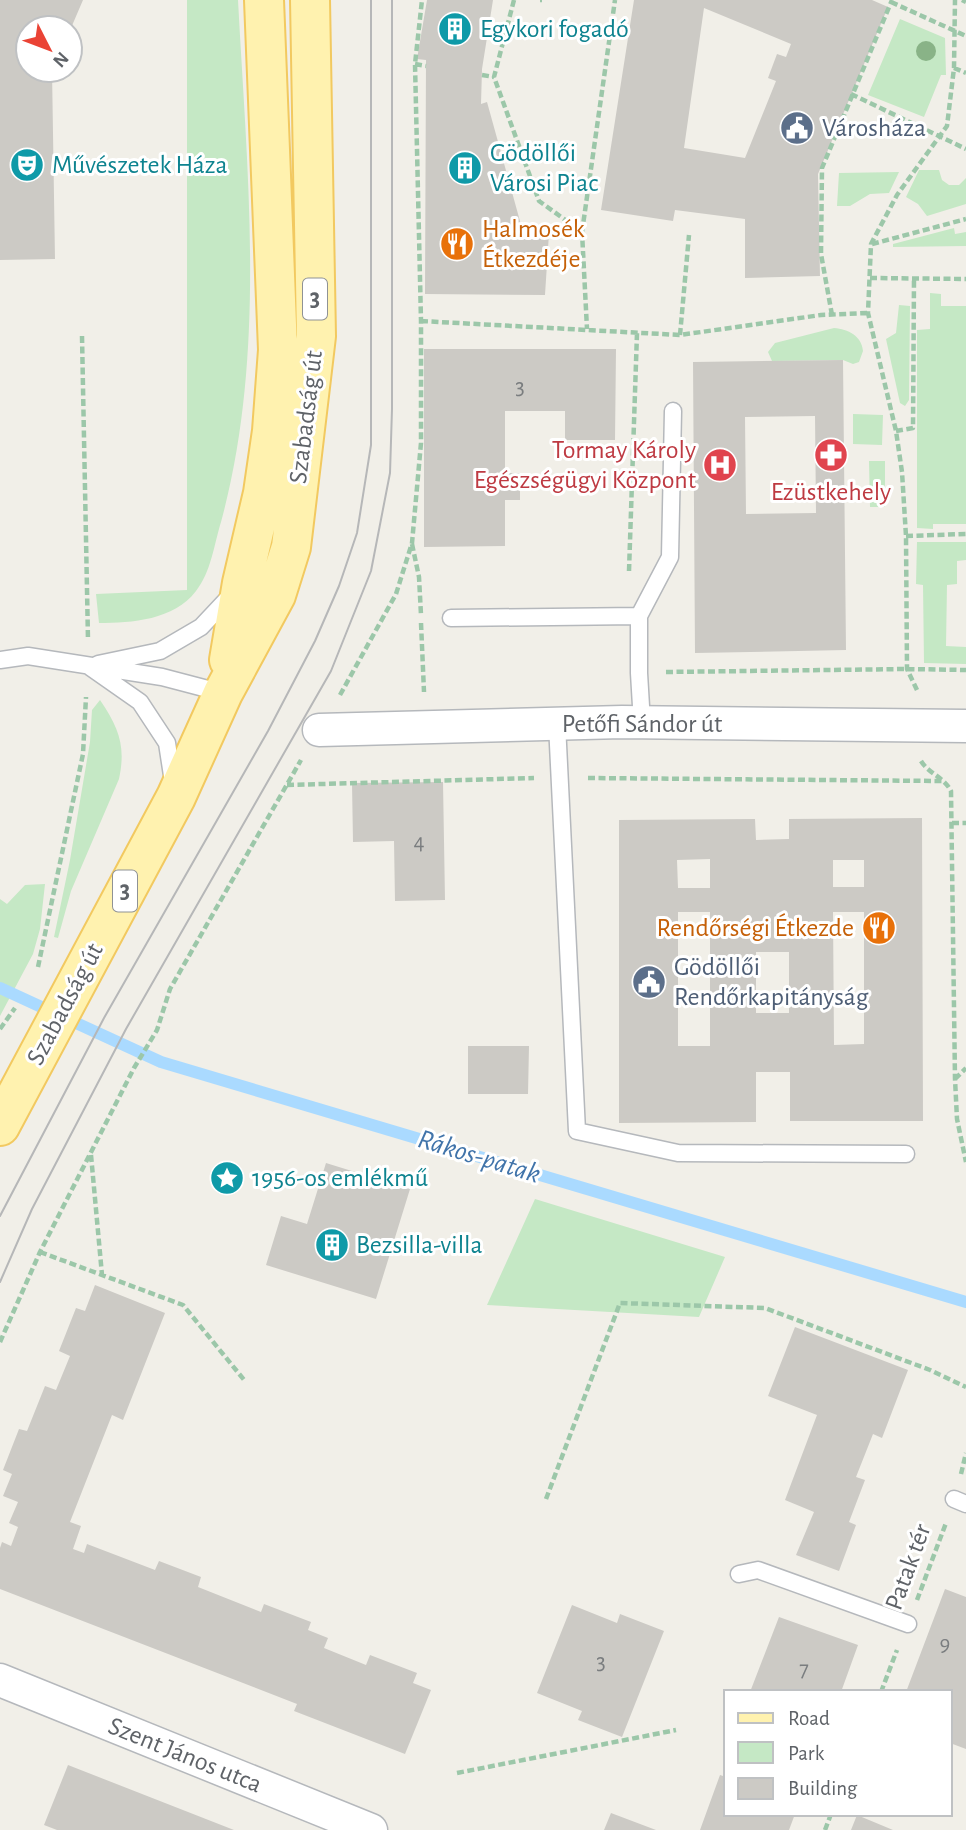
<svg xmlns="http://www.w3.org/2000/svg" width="966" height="1830" font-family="'Alegreya Sans',sans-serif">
<rect width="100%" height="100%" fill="#f1efe8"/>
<path fill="#c5e8c5" d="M187,0h51c9,173 29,353 -17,522 -7,23 -10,50 -25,69 -22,29 -64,32 -97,32l-3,-29 91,-4z
M900,19l45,19 1,37h-5l-17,42 -56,-22z
M919,170h20l3,10 7,5h10l7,-7v26l-39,12 -9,-12 -12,-7z
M899,172l-10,21 -19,1 -20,12h-13l2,-33z
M954,228l1,6 11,-2v14l-73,1v-3z
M930,293l11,1v12h25v218h-33v5l-16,-1v-198l13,-1z
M899,305l11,1 -1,94 -4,6 -5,-3 -14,-64 10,-6z
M834,328c14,1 28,8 29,23l-4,11 -6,2 -10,-4 -71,1 -4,-9 7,-9z
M853,414l30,1 -1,30 -29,-1z
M869,461h16v46h-15z
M917,542h49v18l-9,1v23l-10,1 -1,61 20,1v17l-42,-1 -1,-78 -7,-1z
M100,700c19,28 26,46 19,79l-48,112 -13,47 -4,-1 16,-77 20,-118 2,-32z
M45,884l-5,45 -7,25 -33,62v-117l7,5 18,-19z
M535,1199l190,58 -26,60 -212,-12z"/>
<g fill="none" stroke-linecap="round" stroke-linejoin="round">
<path stroke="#aadaff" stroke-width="12" d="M0,988l161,74 805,240"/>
</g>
<path fill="#cccac5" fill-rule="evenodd" d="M0,0h83l-12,28h-43v42h24l3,189 -55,1z
M427,0h66l-11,69 -1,35 6,-2 36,130 26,1 -4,62 -120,-1 1,-234 -9,-1z
M634,0h238l16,7 -70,167 2,102 -75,2v-59l-70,-9 -2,11 -72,-11zM704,8l87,36 -5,13 -9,-3 -9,24 8,3 -31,77 -61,-10z
M424,349h192l-1,91h-50v-29h-60v62h15v27h-15v46l-81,1z
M843,360l3,290 -151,3 -2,-291zM815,416l1,97 -70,1 -1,-97z
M443,782l2,118 -50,1 -1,-60 -41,1 -1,-59z
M922,818l1,303h-133v-49h-34v50l-137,1v-303l136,-1 1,21 33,-1v-20zM710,859v29h-32l-1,-28zM833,860h31v27h-31zM678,912h32v134h-32zM833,912h31v132l-30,1zM756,952h33v61h-33z
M468,1046h61l-1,48h-60z
M326,1163l84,26 -34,110 -110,-34 15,-49 26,8z
M95,1285l70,28 -42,107 -11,-5 -42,107 11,4 -8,23 11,4 3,-9 68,26 4,-9 42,16 -3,10 63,25 3,-8 47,18 -3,8 20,8 -4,10 42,17 4,-10 47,18 -4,10 18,7 -26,64 -111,-43 3,-7 -297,-115v-41l2,-6 9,4 7,-19 -9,-4 9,-21 -15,-6 9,-22 -9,-4 16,-41 8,2 18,-45 11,4 14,-34 -11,-5 17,-43 9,3z
M795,1327l113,43 -26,68 -9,-4 -17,43 9,3 -16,42 7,3 -17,46 -43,-16 18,-43 -29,-12 32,-85 -49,-19z
M945,1589l21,8v152l-16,-6v-51h-44z
M572,1605l45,18 3,-9 44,17 -42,106 -44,-17 4,-9 -45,-18z
M779,1617l79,28 -17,47h-91z
M68,1765l166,65h-177l-13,-5z
M720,1775l6,2v37h69l-6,16h-89z
M611,1813l45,17h-52z
M857,1815l36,15h-42z"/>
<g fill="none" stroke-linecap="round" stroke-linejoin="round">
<g stroke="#b5b8bc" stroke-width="19">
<path id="service" d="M451,618l188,-2
M0,660l28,-4 134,21 61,16
M98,664l62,-13 41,-24 31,-33
M90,667l50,35 27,41 6,39
M642,723l-3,-50v-57l31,-59 3,-146
M557,724l20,407 101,22 228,1
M954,1499l12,5
M739,1574l19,-4 150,54"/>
</g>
<g stroke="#b5b8bc" stroke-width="35">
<path id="minor" d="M319,730l303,-8 344,4
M0,1680l371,150"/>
</g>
<g stroke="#f2c960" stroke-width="42">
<path id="primary" d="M229,660l13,-77 21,-90 9,-62 6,-81 -14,-350
M0,1126l176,-329 47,-104 53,-98 15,-48 25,-211 -6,-336"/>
</g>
<path stroke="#9cc7a9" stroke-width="4.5" stroke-dasharray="7 3.5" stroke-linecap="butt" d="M514,0l-20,77 45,124 43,31 5,97
M540,0h2
M962,0l4,2
M891,2l75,34
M415,64l11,2
M954,68l12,5
M482,75l12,2
M851,94l115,55
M582,232l33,-232
M872,244l94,-25
M870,278l96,1
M832,315l-11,-61 1,-86 70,-168
M421,321l259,14 141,-20 47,-2
M680,335l9,-100
M82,336l6,304
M896,431l17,-3 1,-149
M906,536l60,-2
M412,544l7,33 2,38
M629,571l8,-238
M421,623l3,69
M666,672l241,-3 59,1
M917,690l-10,-21 -1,-133 -4,-64 -6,-41 -28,-118 3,-69 26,-49 50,-69 7,-58 1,-68
M340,695l56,-101 16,-51 9,-100v-122l-6,-257 7,-64
M921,761c8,13 23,16 30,30l4,288 2,40 9,43
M588,778l355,3
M287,785l247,-7
M952,823h14
M38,967l45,-213 3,-57
M0,1029l15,-21
M955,1079l11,-11
M91,1155l11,120
M40,1252l143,53 62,76
M0,1342l40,-90 94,-184 23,-38 13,-41 131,-229
M961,1474l5,-21
M546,1499l74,-196 145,5 165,62 36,17
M917,1600l29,-77
M881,1692l16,-42
M457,1773l219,-43
M825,1830l6,-16"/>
<use href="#service" stroke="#fff" stroke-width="16"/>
<use href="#minor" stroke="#fff" stroke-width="32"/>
<use href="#primary" stroke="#fff2af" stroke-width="38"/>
<path stroke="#b6b7b8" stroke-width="2" d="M0,1216l104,-198 164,-287 47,-90 24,-55 18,-53 14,-88v-445
M0,1282l32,-73 94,-180 205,-358 40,-100 19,-98 2,-64v-409"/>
</g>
<circle fill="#89b387" cx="926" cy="51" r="10"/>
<defs>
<g id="building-disc" transform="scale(1.75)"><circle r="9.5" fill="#0f9aa8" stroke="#fff"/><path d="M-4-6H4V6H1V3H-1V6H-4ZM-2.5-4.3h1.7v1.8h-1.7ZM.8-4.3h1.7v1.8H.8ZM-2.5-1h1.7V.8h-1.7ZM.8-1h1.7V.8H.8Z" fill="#fff"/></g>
<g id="civic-disc" transform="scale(1.75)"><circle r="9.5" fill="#5c6f8a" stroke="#fff"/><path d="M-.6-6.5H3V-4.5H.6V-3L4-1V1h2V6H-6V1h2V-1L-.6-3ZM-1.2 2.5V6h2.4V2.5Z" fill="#fff"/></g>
<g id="theatre-disc" transform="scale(1.75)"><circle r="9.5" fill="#0f9aa8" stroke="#fff"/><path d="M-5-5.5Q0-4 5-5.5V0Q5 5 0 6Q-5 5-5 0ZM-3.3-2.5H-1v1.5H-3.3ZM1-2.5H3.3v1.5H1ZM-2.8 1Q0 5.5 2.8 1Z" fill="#fff"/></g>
<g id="restaurant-disc" transform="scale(1.75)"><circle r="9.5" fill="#e8710a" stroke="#fff"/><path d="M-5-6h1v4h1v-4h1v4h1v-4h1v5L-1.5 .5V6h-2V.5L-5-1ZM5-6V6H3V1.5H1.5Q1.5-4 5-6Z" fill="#fff"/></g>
<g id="pharmacy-disc" transform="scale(1.75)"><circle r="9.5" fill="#e0444e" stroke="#fff"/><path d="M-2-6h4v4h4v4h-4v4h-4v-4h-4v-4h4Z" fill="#fff"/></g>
<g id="hospital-disc" transform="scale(1.75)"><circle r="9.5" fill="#e0444e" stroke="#fff"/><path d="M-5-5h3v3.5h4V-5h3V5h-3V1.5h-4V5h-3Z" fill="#fff"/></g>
<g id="sight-disc" transform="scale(1.75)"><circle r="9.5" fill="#0f9aa8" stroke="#fff"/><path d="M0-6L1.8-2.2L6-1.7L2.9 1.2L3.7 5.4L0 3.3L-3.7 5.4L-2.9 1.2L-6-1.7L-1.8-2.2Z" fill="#fff"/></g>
</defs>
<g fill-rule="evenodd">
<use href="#building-disc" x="455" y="29"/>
<use href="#civic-disc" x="797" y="128"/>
<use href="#theatre-disc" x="27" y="165"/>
<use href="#building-disc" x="465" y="168"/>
<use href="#restaurant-disc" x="457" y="244"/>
<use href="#pharmacy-disc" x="831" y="455"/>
<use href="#hospital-disc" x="720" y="465"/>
<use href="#restaurant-disc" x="879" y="928"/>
<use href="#civic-disc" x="649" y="982"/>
<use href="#sight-disc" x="227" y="1178"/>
<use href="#building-disc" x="332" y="1245"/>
</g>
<g text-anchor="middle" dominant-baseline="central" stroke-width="6" stroke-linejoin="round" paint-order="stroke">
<g font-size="23" fill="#7a7d7f">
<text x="520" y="387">3</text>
<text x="419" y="842">4</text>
<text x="945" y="1644">9</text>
<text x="601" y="1662">3</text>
<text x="804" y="1669">7</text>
</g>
<g fill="#fff" stroke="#8f9295" stroke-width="2">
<rect x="303" y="278.5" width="24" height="41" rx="5"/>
<rect x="113" y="870.5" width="24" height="41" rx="5"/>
</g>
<g font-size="24" font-weight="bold" fill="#5f6368">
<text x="315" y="299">3</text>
<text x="125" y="891">3</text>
</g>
<g font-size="26" fill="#0d838f" stroke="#fff" text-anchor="start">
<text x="480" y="29">Egykori fogadó</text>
<text x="490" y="153">Gödöllői<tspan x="490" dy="30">Városi Piac</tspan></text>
<text x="52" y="165">Művészetek Háza</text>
<text x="252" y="1178">1956-os emlékmű</text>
<text x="356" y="1245">Bezsilla-villa</text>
</g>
<g font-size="26" fill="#4e5e75" stroke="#fff" text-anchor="start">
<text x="822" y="128">Városháza</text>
<text x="674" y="967">Gödöllői<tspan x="674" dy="30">Rendőrkapitányság</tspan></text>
</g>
<g font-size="26" fill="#c56008" stroke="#fff" text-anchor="start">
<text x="482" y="229">Halmosék<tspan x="482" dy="30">Étkezdéje</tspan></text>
<text x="854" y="928" text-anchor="end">Rendőrségi Étkezde</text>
</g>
<g font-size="26" fill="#5f6368" stroke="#fff">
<text transform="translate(306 417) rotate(-83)">Szabadság út</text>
<text x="642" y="724">Petőfi Sándor út</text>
<text transform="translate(65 1004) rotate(-62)">Szabadság út</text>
<text transform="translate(908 1567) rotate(-70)">Patak tér</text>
<text transform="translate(185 1755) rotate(22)">Szent János utca</text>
</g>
<g font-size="26" fill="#be3a42" stroke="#fff" text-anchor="end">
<text x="696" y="450">Tormay Károly<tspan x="696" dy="30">Egészségügyi Központ</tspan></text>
<text x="831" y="492" text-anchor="middle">Ezüstkehely</text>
</g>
<g font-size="28" font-style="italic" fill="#4174aa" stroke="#fff">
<text transform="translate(479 1157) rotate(17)">Rákos-patak</text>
</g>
</g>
<rect x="724" y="1690" width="228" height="126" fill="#ffffff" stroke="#bfc1c3" stroke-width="2"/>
<rect x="738" y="1713" width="35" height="10" fill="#fff2af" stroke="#bfc1c3" stroke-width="2"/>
<text x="788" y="1725" font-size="21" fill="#5f6368">Road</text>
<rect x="738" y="1742" width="35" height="21" fill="#c5e8c5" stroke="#bfc1c3" stroke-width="2"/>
<text x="788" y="1760" font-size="21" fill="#5f6368">Park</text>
<rect x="738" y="1778" width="35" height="21" fill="#cccac5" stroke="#bfc1c3" stroke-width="2"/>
<text x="788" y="1795" font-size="21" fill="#5f6368">Building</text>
<g transform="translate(49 49) rotate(132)"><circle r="33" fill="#ffffff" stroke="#bfc1c3" stroke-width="2"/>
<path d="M0-5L12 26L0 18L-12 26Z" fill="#ea4335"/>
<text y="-10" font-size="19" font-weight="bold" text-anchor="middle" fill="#5f6368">N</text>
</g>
</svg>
